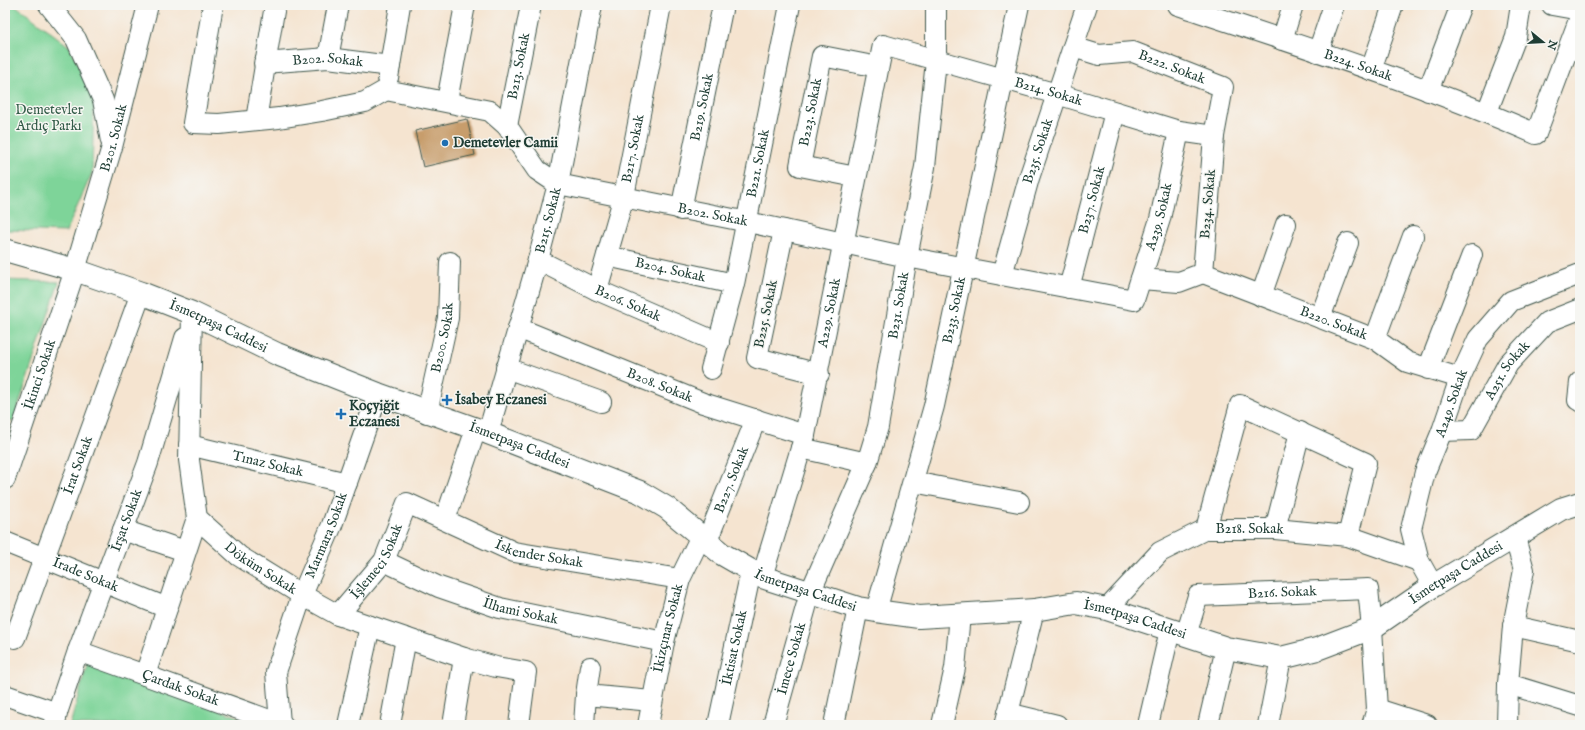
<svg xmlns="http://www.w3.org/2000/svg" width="1585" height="730" font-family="'IM FELL English',serif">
<rect width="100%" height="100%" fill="#f6f6f2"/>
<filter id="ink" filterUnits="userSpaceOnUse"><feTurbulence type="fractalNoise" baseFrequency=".025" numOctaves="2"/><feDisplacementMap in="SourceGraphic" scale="8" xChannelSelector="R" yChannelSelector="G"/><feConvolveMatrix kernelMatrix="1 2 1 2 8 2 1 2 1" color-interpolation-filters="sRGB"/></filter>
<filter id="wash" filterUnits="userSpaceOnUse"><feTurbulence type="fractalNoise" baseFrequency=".012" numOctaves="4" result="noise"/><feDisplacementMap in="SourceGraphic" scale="16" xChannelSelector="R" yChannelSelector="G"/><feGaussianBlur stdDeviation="0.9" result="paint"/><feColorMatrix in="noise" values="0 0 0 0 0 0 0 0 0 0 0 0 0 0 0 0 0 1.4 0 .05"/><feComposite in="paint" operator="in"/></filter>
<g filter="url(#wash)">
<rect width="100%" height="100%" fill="#f5e4d0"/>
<path fill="#7ed499" stroke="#4e8866" d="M5,5h10l55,42 24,54 -2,72 -26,59 -61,-2z
M5,280l54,2 -46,140 -8,-4z
M88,661l172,64h-190z"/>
<g id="blocks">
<path fill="#c79d6c" d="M467,119l8,36 -52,12 -8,-36z"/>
</g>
</g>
<g filter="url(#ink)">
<use href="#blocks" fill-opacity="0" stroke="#3f564b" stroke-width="1"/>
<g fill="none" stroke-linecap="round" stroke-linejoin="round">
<g stroke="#3f564b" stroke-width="22">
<g id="minor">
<path d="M49,5l27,34 27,61 8,41"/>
<path d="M213,5l-20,118 26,1 60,-6 43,-7 43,-9 21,-12"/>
<path id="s1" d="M1178,5c120,40 242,78 358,129l44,-117"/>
<path d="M1552,5l28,5"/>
<path d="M1282,40l11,-35"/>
<path id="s2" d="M1073,47l26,8 34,-3 90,35 -9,49 -11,137"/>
<path d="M1318,52l16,-47"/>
<path d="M328,58l10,-53"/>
<path id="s3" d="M264,63l64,-5 62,8"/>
<path d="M1371,70l22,-65"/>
<path d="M388,78l12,-73"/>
<path id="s4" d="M386,90l104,21 17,15 30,44 21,14 190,38 159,35 227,43 26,-81 19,-88"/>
<path d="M1428,91l33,-86"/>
<path d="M447,101l18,-96"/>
<path d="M1487,112l29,-75 5,-32"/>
<path d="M256,120l19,-115"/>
<path id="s5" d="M507,126l24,-121"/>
<path id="s6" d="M856,177l-56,-11 22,-110 56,11"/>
<path id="s7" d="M681,210l42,-205"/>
<path d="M784,230l-27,128 62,16"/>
<path id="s8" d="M607,256l127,28"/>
<path id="s9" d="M538,260l59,30 122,53"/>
<path id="s10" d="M1203,273l172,66 32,23 53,16"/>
<path id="s11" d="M1002,275l27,-97 58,-173"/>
<path d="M1141,279l38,3 24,-9"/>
<path id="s12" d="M1069,288l46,-176"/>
<path id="s13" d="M597,290l27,-94 37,-191"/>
<path d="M1261,296l25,-72"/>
<path id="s14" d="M192,313l-3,147 8,58 42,38 63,39 36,20 126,43 32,9 30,5 -7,53"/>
<path d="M1320,318l28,-75"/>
<path id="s15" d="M518,328l185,75 102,32"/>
<path d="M1375,339l38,-103"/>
<path d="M506,368l95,34"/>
<path id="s16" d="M711,369l23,-85 56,-279"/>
<path d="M1428,369l44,-114"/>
<path d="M1580,382l-2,18 2,1"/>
<path id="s17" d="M427,413l21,-95 2,-56"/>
<path id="s18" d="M1442,431l29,-1 37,-66 39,-42 33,-13"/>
<path id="s19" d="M488,433l50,-173 20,-76 34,-179"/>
<path id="s20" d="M189,445l158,38"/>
<path d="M801,448l66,15"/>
<path id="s21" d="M5,479l70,-209 37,-123 36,-142"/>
<path d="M913,482l106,20"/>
<path d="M445,520l31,-91"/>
<path d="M1206,529l34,-124 126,58 -18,73"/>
<path d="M1275,529l25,-97"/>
<path d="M123,530l62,21"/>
<path id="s22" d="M707,541l49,-122"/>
<path id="s23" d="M5,542l162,66"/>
<path id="s24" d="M384,561l55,26 61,21 164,34"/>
<path id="s25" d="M762,577l43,-142 78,-390 174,49 122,37 35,5"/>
<path id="s26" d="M1433,586l-14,-25 -8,-32 14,-57 17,-41 18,-53 18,-39 33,-38 69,-27"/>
<path id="s27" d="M1107,609l53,-57 46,-23h69l73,7 71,25"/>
<path id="s28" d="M876,611l58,-205 85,-401"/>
<path id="s29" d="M338,615l46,-54 23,-58 107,49 166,27"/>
<path d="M1513,626l67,15"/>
<path id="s30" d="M1186,635l12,-39 170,-7 4,39 5,81 -5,16"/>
<path id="s31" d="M15,638l126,-345"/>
<path id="s32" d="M78,651l205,74"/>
<path d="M145,675l52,-157"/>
<path d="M1508,684l72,22"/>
<path d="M5,695l52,18"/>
<path d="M586,695l4,-28"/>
<path d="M1377,709l50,16"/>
<path d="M1008,713l49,12"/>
<path id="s33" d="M280,724l-4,-52 26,-77 30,-70 46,-131"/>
<path id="s34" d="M55,725l2,-12 21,-62 70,-188 37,-125"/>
<path d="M348,725l22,-99"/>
<path d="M390,725l16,-87"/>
<path d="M453,725l11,-67"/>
<path d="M584,725l2,-30 66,6"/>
<path id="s35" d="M648,725l16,-83 16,-63 21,-43"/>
<path id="s36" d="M718,725l33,-154"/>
<path id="s37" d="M773,725l37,-132 57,-130 11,-36 29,-170 18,-90 11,-106v-56"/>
<path d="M834,725l24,-117"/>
<path d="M942,725l13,-57 5,-53"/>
<path d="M1005,725l29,-115"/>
<path d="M1148,725l22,-95"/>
<path d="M1208,725l18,-77"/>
<path d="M1268,725l13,-67"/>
<path d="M1507,725l1,-41 5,-58 11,-56 -9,-32"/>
</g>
</g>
<g stroke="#3f564b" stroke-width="24">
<g id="major">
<path id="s38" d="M5,250l70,20 66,23 51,20 85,41 101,40 110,39 152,59 27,16 55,46 40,23 96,31 18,3 43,6 115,-7 42,-7 31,6 119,39 55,10 36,-9 55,-21 61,-42 128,-77 19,-6"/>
</g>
</g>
<use href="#minor" stroke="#fff" stroke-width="20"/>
<use href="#major" stroke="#fff" stroke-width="22"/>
</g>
</g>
<g fill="#1f6fb2" stroke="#f6f6f2" stroke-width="1.5">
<circle cx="445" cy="143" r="4"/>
<path d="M445 394h4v4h4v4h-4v4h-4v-4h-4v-4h4z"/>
<path d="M339 408h4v4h4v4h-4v4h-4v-4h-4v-4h4z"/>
</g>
<g text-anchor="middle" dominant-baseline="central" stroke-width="3" stroke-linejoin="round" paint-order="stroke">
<g font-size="14" fill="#1f3d34" stroke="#f6f6f2">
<text stroke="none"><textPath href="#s3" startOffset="64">B202. Sokak</textPath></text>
<text stroke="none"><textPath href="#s5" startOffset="61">B213. Sokak</textPath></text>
<text stroke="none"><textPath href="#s1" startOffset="190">B224. Sokak</textPath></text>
<text stroke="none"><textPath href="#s2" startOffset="103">B222. Sokak</textPath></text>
<text stroke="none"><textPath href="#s25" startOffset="718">B214. Sokak</textPath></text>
<text stroke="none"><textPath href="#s7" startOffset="105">B219. Sokak</textPath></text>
<text stroke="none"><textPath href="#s6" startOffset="112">B223. Sokak</textPath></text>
<text stroke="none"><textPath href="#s21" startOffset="358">B201. Sokak</textPath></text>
<text stroke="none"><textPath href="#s13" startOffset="146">B217. Sokak</textPath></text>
<text stroke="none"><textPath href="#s11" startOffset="129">B235. Sokak</textPath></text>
<text stroke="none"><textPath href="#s16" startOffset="211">B221. Sokak</textPath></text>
<text stroke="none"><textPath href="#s12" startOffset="91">B237. Sokak</textPath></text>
<text transform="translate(1208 204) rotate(-85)">B234. Sokak</text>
<text stroke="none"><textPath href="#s4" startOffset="365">B202. Sokak</textPath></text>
<text stroke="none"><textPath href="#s4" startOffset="882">A239. Sokak</textPath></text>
<text stroke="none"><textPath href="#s19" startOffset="221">B215. Sokak</textPath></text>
<text stroke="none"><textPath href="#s8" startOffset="65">B204. Sokak</textPath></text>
<text stroke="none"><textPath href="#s9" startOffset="100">B206. Sokak</textPath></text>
<text stroke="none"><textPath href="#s37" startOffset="440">B231. Sokak</textPath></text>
<text stroke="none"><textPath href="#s28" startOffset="311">B233. Sokak</textPath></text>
<text stroke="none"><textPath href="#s25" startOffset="273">A229. Sokak</textPath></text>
<text transform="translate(766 314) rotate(-78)">B225. Sokak</text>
<text stroke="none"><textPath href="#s10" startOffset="140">B220. Sokak</textPath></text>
<text stroke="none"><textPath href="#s38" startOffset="227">İsmetpaşa Caddesi</textPath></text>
<text stroke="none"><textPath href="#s17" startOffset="77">B200. Sokak</textPath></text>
<text stroke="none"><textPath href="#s18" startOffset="99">A251. Sokak</textPath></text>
<text stroke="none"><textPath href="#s21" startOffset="110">İkinci Sokak</textPath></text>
<text stroke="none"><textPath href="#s15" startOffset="153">B208. Sokak</textPath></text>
<text stroke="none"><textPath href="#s26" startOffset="194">A249. Sokak</textPath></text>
<text stroke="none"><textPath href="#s38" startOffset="551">İsmetpaşa Caddesi</textPath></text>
<text stroke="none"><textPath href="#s20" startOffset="81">Tınaz Sokak</textPath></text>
<text stroke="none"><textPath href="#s31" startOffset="184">İrat Sokak</textPath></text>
<text stroke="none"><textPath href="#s22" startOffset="66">B227. Sokak</textPath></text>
<text stroke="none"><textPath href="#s34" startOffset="217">İrşat Sokak</textPath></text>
<text stroke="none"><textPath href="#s27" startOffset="173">B218. Sokak</textPath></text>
<text stroke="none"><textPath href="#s33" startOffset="198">Marmara Sokak</textPath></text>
<text stroke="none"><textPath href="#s29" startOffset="276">İskender Sokak</textPath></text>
<text stroke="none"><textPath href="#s29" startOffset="67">İşlemeci Sokak</textPath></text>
<text stroke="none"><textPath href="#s14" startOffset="287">Döküm Sokak</textPath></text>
<text stroke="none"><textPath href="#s38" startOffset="1559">İsmetpaşa Caddesi</textPath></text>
<text stroke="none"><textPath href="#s23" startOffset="87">İrade Sokak</textPath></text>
<text stroke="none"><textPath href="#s38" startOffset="875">İsmetpaşa Caddesi</textPath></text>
<text stroke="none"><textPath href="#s30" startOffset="125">B216. Sokak</textPath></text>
<text stroke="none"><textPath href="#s24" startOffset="146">İlhami Sokak</textPath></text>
<text stroke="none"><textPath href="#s38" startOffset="1211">İsmetpaşa Caddesi</textPath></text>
<text stroke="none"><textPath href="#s35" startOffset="99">İkizçınar Sokak</textPath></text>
<text stroke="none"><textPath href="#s36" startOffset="79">İktisat Sokak</textPath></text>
<text stroke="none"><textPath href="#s37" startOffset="69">İmece Sokak</textPath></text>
<text stroke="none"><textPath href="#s32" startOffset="109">Çardak Sokak</textPath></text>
</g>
<g font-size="14" fill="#325b48" stroke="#f6f6f2">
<text x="49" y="110">Demetevler<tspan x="49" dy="16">Ardıç Parkı</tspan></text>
</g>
<g font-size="14" font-weight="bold" fill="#1f3d34" stroke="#f6f6f2" text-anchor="start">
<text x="453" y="143">Demetevler Camii</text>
<text x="455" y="400">İsabey Eczanesi</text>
<text x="349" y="406">Koçyiğit<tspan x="349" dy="16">Eczanesi</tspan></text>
</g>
</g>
<rect width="1585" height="730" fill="none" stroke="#f6f6f2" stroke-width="20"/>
<g transform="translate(1543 42) rotate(108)" stroke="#f6f6f2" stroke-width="3" paint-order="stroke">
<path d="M0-3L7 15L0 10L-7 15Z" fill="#1f3d34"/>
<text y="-6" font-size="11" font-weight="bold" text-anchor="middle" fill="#1f3d34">N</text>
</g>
</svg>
